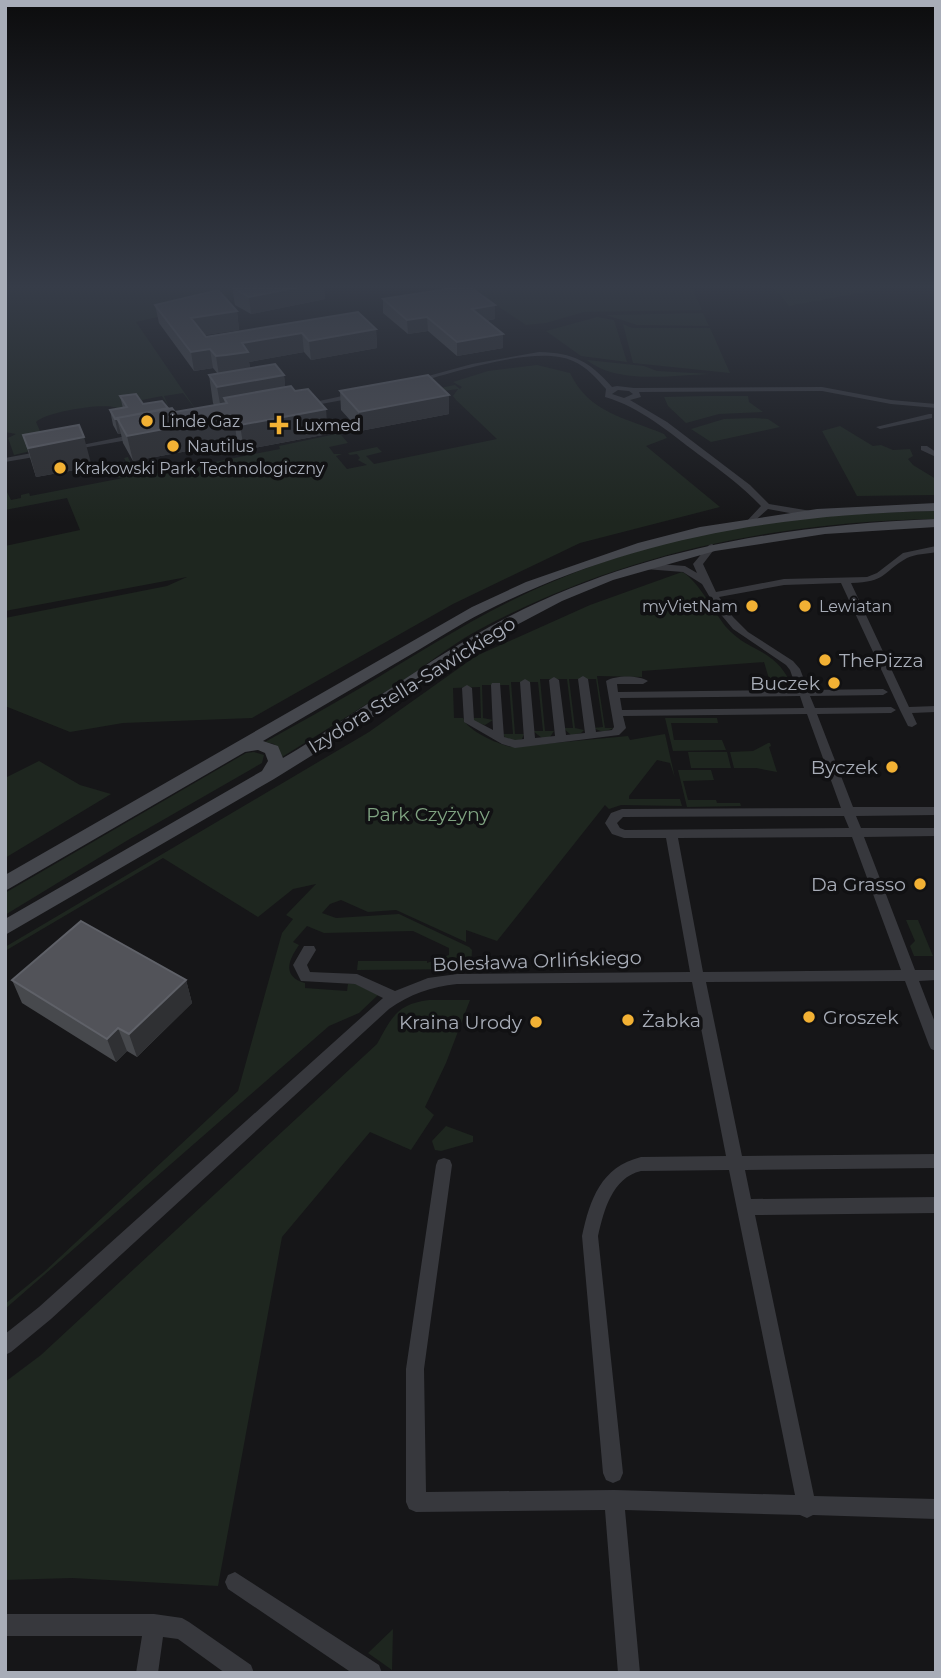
<svg xmlns="http://www.w3.org/2000/svg" width="941" height="1678" font-family="Montserrat,sans-serif">
<rect width="100%" height="100%" fill="#161618"/>
<path fill="#1e261f" d="M5,287h282l-151,35 63,92 -16,-21 -19,3 5,11 -7,-11 -20,4 2,5 -25,4c-11,-8 -74,3 -83,13l11,25 -33,8 -6,-17 8,-4 -11,-2z
M469,287h223l10,23 -118,2 -38,11 -20,2z
M773,287h118l-102,19z
M703,313l6,13 -72,-1 -31,-10z
M597,317l17,3 13,42 -46,-6 -35,-25z
M623,324l9,4h78l20,45 -97,-10z
M587,360l57,6 13,5 54,3c-37,1 -94,11 -124,-14z
M537,365l33,8c19,40 56,45 94,61l3,4 -21,8 74,61 -140,36 -127,61 -201,114 -129,5 -53,9 -65,-26v-88l162,-32 20,-9 -182,34v-65l75,-16 -13,-32 -62,12v-22l6,12 10,-2v-3l8,-2 1,3 93,-18 -8,-1 17,-4 -8,-15 4,-1 3,7 4,-1 7,13 138,-27 -1,-3 52,-11 -18,-22 4,-6 31,36 -19,4 5,7h8l-6,2 11,13 20,-4 -9,-5 2,-2 -3,-4 -7,1 -2,-2 29,-6 5,5 -16,4 8,8 123,-25 -41,-39 -3,-4 5,-7 -14,2 -4,-3 15,-3 5,4 2,-2 -9,-5 35,-11z
M706,396h42l1,6 14,10 -44,2 -33,9 -18,-17 -4,-9z
M755,418l13,1 12,8 -69,15 -20,-13 33,-10z
M840,426l33,20 8,-1 12,5 17,-1 3,7 -5,3 5,6 23,14v16l-79,1 -35,-65z
M936,511v8c-163,3 -319,35 -463,114 -23,13 -44,30 -66,45 -41,27 -83,53 -125,79l-8,-13 -9,-2c32,-18 65,-36 97,-55 62,-37 123,-77 190,-105 120,-52 254,-69 384,-71z
M682,572c15,7 32,40 44,55 25,28 49,19 67,61l-21,1 -8,-27 -122,9v6l-45,-1 8,52h9l-11,4 -10,-4 10,-1 -7,-48h-27l6,49 9,2 -3,3 -10,2 -8,-7h10l-6,-49h-27l5,52h9l-4,6 -8,1 -9,-7h10l-5,-49h-27l4,52h9l-2,5 -6,2 -11,-3 -2,-4h10l-4,-49h-27l1,33 10,2 -8,5 -11,-3 -2,-4h9l-1,-31 -27,1 1,30h9c4,13 35,26 48,29l117,-11 2,4 35,-6 10,44 -5,-15 -13,-3 -28,36v3h51l2,7 -61,-1 -12,4 -4,-4 -108,136 -31,-11v12l-70,-32 -28,2 -27,-12 -11,4 -8,9 14,5 63,-4 70,33 3,3 -1,19 -114,1 1,-9h69v2l22,-8v-7l-36,-17 -89,2 -17,-7 -14,16 6,3c-11,16 -17,31 6,38v5l42,3 1,-7h8l22,11 -19,18 -30,13 -324,283v-5l39,-32 194,-181 44,-158 11,-14 -7,-4 30,-31 -23,5 -35,28 -95,-59 -158,93v-4l364,-215 107,-76 114,-51z
M665,718h52l1,5h-47l3,17h48l4,10 -53,1z
M768,743h2l1,3 -2,1 8,25 -21,-4h-22l-4,-16 23,-1z
M254,752l10,3 -2,8 -134,77 -123,75v-22l241,-140z
M688,752h39l4,16h-40z
M39,761l41,24 31,9 -106,64v-80z
M678,770h33l3,10 -31,1 5,19h28l1,3h23l1,3 -54,1z
M906,920h12l15,36h-19l-4,-10 5,-5z
M429,1000h41l-24,63 -21,44 9,8 -23,35 -41,-18 -88,105 -64,349 -146,-8 -67,2v-198l36,-27 336,-311c15,-27 20,-40 52,-44z
M446,1126l27,10v6l-32,9 -6,-1 -3,-9z
M393,1629l-1,41 -24,-17z"/>
<g fill="none" stroke-linecap="round" stroke-linejoin="round">
<path fill="#37383d" fill-rule="evenodd" d="M539,352c35,1 50,9 73,35l5,-1 17,2 188,-1 69,13 45,4v4l-45,-4 -69,-13 -183,1 2,5 -11,3 37,22 83,63 19,19 42,7 4,3 -4,3 -43,-8 -18,16 -4,-3 15,-16c-19,-20 -41,-36 -63,-52 -29,-22 -58,-47 -93,-57l1,-8c-9,-10 -19,-22 -33,-28 -37,-17 -120,12 -159,22l-4,-2 62,-17zM618,390l11,1 4,3 -9,4 -12,-4z
M356,393l4,2 -1,2 -54,10 -4,-2z
M929,414h3v4l-52,11 -4,-2z
M136,434h3v4l-68,12 -4,-2z
M921,446h6l9,6v5l-15,-7z
M43,451h3v4l-41,7v-4z
M712,544l4,3 -13,17 13,28 68,-13 83,-2 10,-4 26,-20 33,-7v6c-9,2 -21,2 -29,6 -26,15 -20,24 -56,25l58,124 27,-1v6l-24,1 5,11 -5,3 -4,-1 -8,-16 -59,-127 -57,2 -65,12 14,20 15,15 45,29 7,8 8,21 75,-1 5,3 -5,3 -73,1 5,12 76,-1 5,3 -5,3 -74,1 36,93h83v8l-80,1 5,12h75v8l-72,1 51,133h21v10l-17,1 17,44v26l-5,-2 -2,-4 -24,-64 -199,1 36,174 194,-2v14l-191,2 6,29 185,-2v16l-181,2 59,281 122,3v20l-123,-4 -6,3 -7,-3 -175,-5 15,163h-22l-13,-163 -189,2 -7,-3 -3,-7v-133l30,-204 2,-5 6,-2 6,2 2,5 -28,204 2,123 188,-2 181,5 -66,-325 -88,1c-29,7 -37,39 -43,65l25,237 -3,7 -7,3 -7,-3 -3,-7 -21,-237c8,-37 19,-69 59,-79l85,-1 -34,-174 -235,2c-26,3 -47,10 -68,25l-338,310 -40,33 -6,3v-21l34,-27 344,-309 -28,-14 -54,-3 -8,-16 11,-19h10l2,4 -9,15 3,7 47,2 38,17 33,-13 29,-4 233,-2 -24,-134h-42l-12,-4 -7,-11 6,-10 11,-4 219,-1 -34,-94 -184,2 3,12 -7,7 -104,13 -13,-4 -38,-22 -2,-34 5,-3 5,3 2,32 19,10 -2,-45 1,-2h8l4,54 11,3 9,-1 -4,-57 5,-3 5,3 5,56 20,-2 -6,-56 5,-3 5,3 7,55 19,-2 -7,-54 5,-3 5,3 8,53 16,-2 2,-3 -8,-46c9,-6 33,-6 42,0l-5,3h-26l1,8 179,-2 -7,-20 -4,-5 -53,-36 -15,-18 -16,-27 -19,-12 -38,-3 -5,-3 5,-3 40,3 12,7 -4,-9 16,-19zM800,696l4,12 -182,2 -2,-12zM844,816l5,12 -224,2 -5,-2 -3,-5 6,-6zM852,837l49,133 -198,2 -25,-134z
M235,1572l144,93 3,8h-30l-124,-84 -3,-7 3,-7z
M5,1614h149l28,4 7,4 62,43 3,8h-29l-47,-34 -15,-2 -5,36h-22l6,-37h-137z"/>
<path fill="#45474d" fill-rule="evenodd" d="M936,503v8c-158,3 -311,29 -452,101 -26,13 -50,29 -74,43 -49,29 -98,57 -147,86l15,5 5,12c75,-44 144,-99 221,-139 135,-70 281,-94 432,-100v8l-111,7 -110,17 -102,29 -51,21 -72,38 -129,86 -87,54 -269,156v-16l257,-148 6,-10 -3,-8 -7,-3 -13,2 -240,139v-16l467,-268 54,-25 112,-39 62,-16 117,-18z"/>
</g>
<path fill="#47494d" d="M232,287h92l1,12 -74,15 -16,-9z
M383,299l112,6v14l-9,2 17,13v14l-46,8 -29,-25 -20,3 -25,-21z
M155,305l82,6 2,19 -35,5 2,2 170,-8 1,19 -66,12 -7,-8 -55,10 1,6 34,7 1,12 43,47 -84,16 -7,-8 -104,19 -10,-18 -2,-9h-3l-5,-9 -3,-15 13,-2 -3,-12 23,8 25,4 7,4 39,-7 -1,-2 -4,-28 9,-1 -5,-6 -19,3 -35,-48z
M340,391l109,4v19l-89,17 -19,-21z
M23,435l69,32 -56,10z
M12,980h174l6,23 -55,54 -10,-6 -11,11 -94,-59z"/>
<path fill="#2f3033" d="M299,287h25l1,12 -74,15 -2,-17z
M495,305v14l-23,4v-14z
M237,311l2,19 -45,7 -3,-19z
M427,317l1,14 -20,3 -1,-14z
M376,329l1,19 -66,12 -2,-19z
M302,333l2,19 -55,10 2,9 -32,5 -3,-20 26,-13z
M503,334v14l-46,8v-14z
M210,349l3,19 -19,3 -3,-19z
M284,375l3,28h-60l-3,-5 2,16 -4,1 -5,-28z
M449,395v19l-89,17 -1,-19z
M326,409l2,25 -84,16 -4,-25z
M234,416l3,26 -104,19 -6,-25z
M115,419h2l4,15h-3z
M84,437l8,30 -56,10 -8,-29z
M186,980l6,23 -55,54 -8,-23z
M118,1028l9,23 -11,11 -9,-23z"/>
<path fill="#525359" stroke="#5f6168" stroke-width="2" d="M232,287h67l-50,10z
M459,287h11l25,18 -23,4 31,25 -46,8 -30,-25 -20,3 -24,-21z
M218,290l19,21 -46,7 15,19 152,-25 18,17 -67,12 -7,-8 -60,10 6,9 -22,3 -10,1 -6,-7 -19,3 -36,-47z
M275,364l9,11 -67,12 -8,-12z
M428,375l21,20 -90,17 -19,-21z
M291,386l4,5 13,-2 18,20 -86,16 -6,-9 -107,20 -10,-18 55,-10 3,4 52,-9 -3,-5z
M136,394l7,10 19,-3 6,7 -51,10 1,1h-3l-5,-9 17,-3 -7,-11z
M79,425l5,12 -56,11 -5,-13z
M81,921l105,59 -57,54 -11,-6 -11,11 -95,-59z"/>
<linearGradient id="sky" x2="0" y2="1"><stop stop-color="#0c0c0d"/><stop offset="0.55" stop-color="#363c48"/><stop offset="1" stop-color="#363c48" stop-opacity="0"/></linearGradient>
<rect width="941" height="522" fill="url(#sky)"/>
<g fill="#f2b134" stroke="#111113" stroke-width="2.5">
<circle cx="147" cy="421" r="7"/>
<path d="M275.5 414.5h7v7h7v7h-7v7h-7v-7h-7v-7h7z"/>
<circle cx="173" cy="446" r="7"/>
<circle cx="60" cy="468" r="7"/>
<circle cx="752" cy="606" r="7"/>
<circle cx="805" cy="606" r="7"/>
<circle cx="825" cy="660" r="7"/>
<circle cx="834" cy="683" r="7"/>
<circle cx="892" cy="767" r="7"/>
<circle cx="920" cy="884" r="7"/>
<circle cx="809" cy="1017" r="7"/>
<circle cx="628" cy="1020" r="7"/>
<circle cx="536" cy="1022" r="7"/>
</g>
<g text-anchor="middle" dominant-baseline="central" stroke-width="7" stroke-linejoin="round" paint-order="stroke">
<g font-size="16" fill="#a8adb8" stroke="#111113" text-anchor="start">
<text x="161" y="421">Linde Gaz</text>
<text x="295" y="425">Luxmed</text>
<text x="187" y="446">Nautilus</text>
<text x="74" y="468">Krakowski Park Technologiczny</text>
<text x="738" y="606" text-anchor="end">myVietNam</text>
<text x="819" y="606">Lewiatan</text>
</g>
<g font-size="19" fill="#a8adb8" stroke="#111113" text-anchor="end">
<text x="839" y="660" text-anchor="start">ThePizza</text>
<text x="820" y="683">Buczek</text>
<text x="878" y="767">Byczek</text>
<text x="906" y="884">Da Grasso</text>
<text x="823" y="1017" text-anchor="start">Groszek</text>
<text x="642" y="1020" text-anchor="start">Żabka</text>
<text x="522" y="1022">Kraina Urody</text>
</g>
<g font-size="19" fill="#a8adb8" stroke="#111113">
<text transform="translate(412 685) rotate(-32)">Izydora Stella-Sawickiego</text>
<text transform="translate(537 961) rotate(-2)">Bolesława Orlińskiego</text>
</g>
<g font-size="19" fill="#7fa381" stroke="#111113">
<text x="428" y="814">Park Czyżyny</text>
</g>
</g>
<rect width="941" height="1678" fill="none" stroke="#a8adb8" stroke-width="14"/>
</svg>
